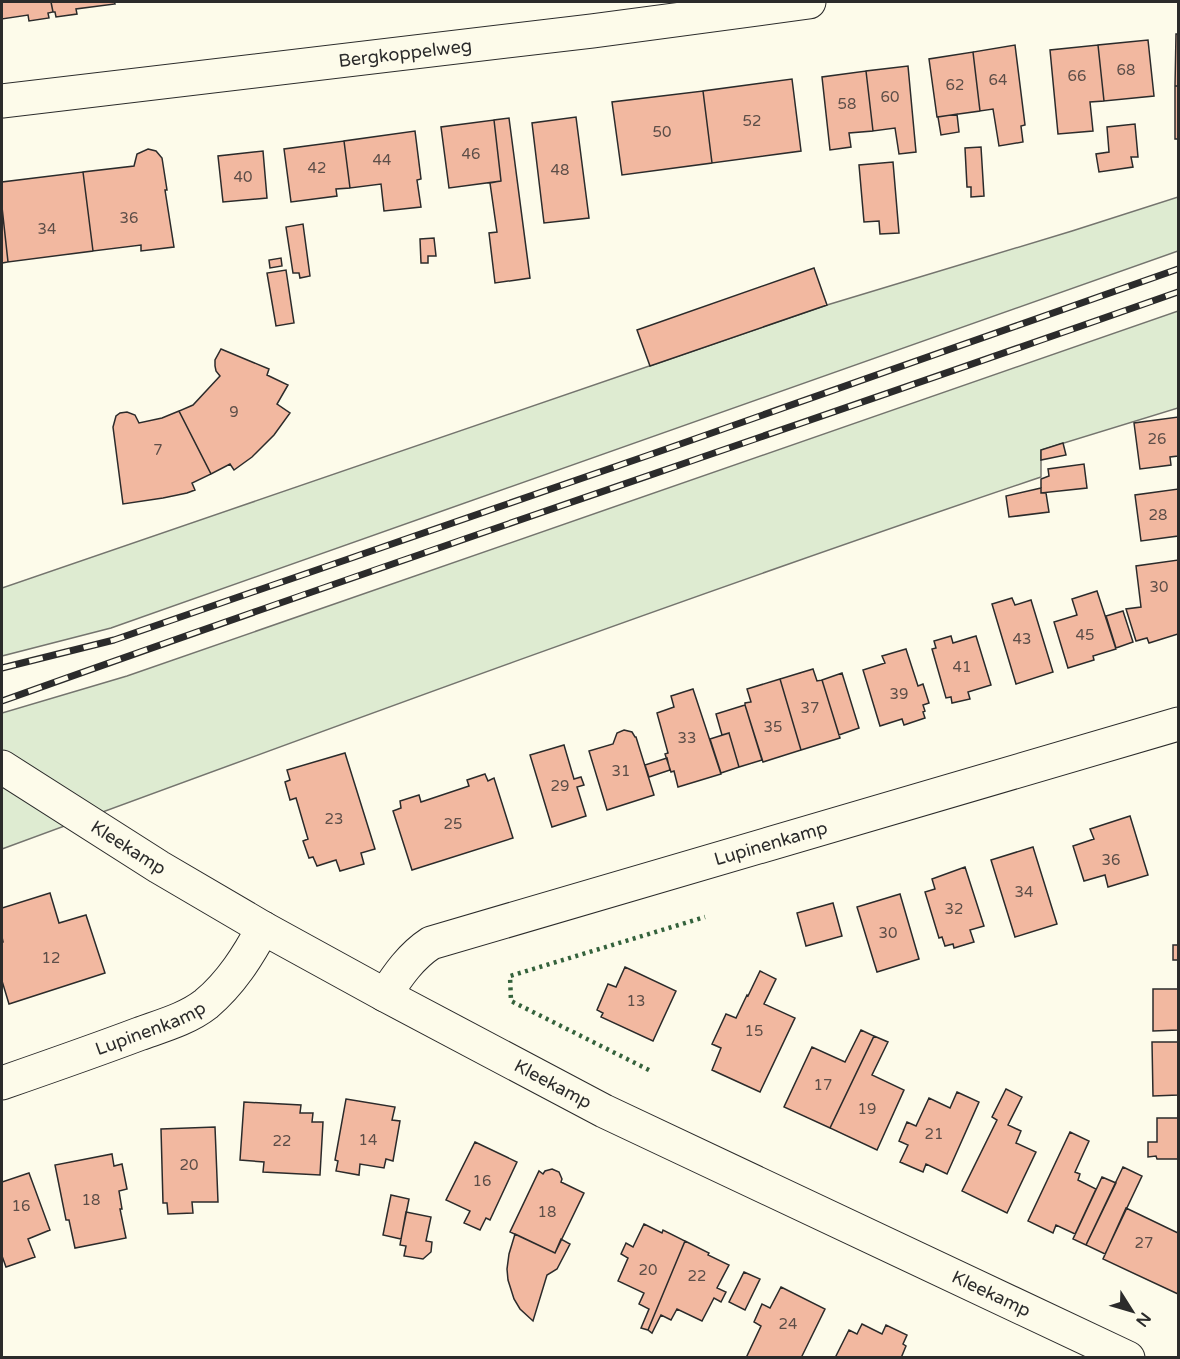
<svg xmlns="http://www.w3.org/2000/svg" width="1180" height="1359" font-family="'Varela Round',sans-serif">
<rect width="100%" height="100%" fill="#fdfbea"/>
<path fill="#deebd1" stroke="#74746e" stroke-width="1.5" d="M1178,197v54l-1067,377 -109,28v-68l825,-283 245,-74z
M1178,311v97l-137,42v27c-349,118 -694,245 -1039,372v-136l125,-37z"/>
<path fill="#f2b8a0" stroke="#2b2b2b" stroke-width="1.5" d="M2,2h49l2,10 -5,1 1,5 -20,3 -1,-6 -26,4z
M51,2h63l1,2 -39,5 1,5 -21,3 -1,-5h-2z
M1176,34h2v52h-3z
M1148,40l6,56 -50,5 -6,-56z
M1015,45l10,80 -4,1 2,16 -24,4 -6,-37 -13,2 -7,-59z
M1098,45l6,56 -14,1 3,29 -35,3 -8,-84z
M973,52l7,59 -43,6 -8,-58z
M908,66l8,86 -17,2 -4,-26 -22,3 -7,-60z
M866,71l7,60 -24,2 2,14 -21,3 -8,-73z
M792,79l9,72 -89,12 -9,-72z
M1175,86h3v53h-3z
M703,91l9,72 -90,12 -10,-73z
M957,114l2,18 -18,3 -3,-18z
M576,117l13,101 -45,5 -12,-100z
M509,118l21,160 -35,5 -6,-50 8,-1 -7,-49 11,-2 -7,-61z
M494,120l7,61 -52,7 -8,-61z
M1135,124l3,33h-7l2,10 -34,5 -3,-18 13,-2 -2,-25z
M415,131l6,48 -4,1 4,27 -37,4 -3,-27 -31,4 -6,-47z
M344,141l6,47 -14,1 1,7 -46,6 -7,-53z
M981,147l3,49 -13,1v-10h-4l-2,-39z
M148,149l8,2 6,7 5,32h-2l9,57 -33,4v-6l-48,6 -10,-79 51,-6 3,-12z
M263,151l4,47 -44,4 -5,-46z
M893,162l6,71 -19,1 -1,-13 -15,1 -5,-57z
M83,172l10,79 -85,11 -6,-55v-25z
M2,207l6,55 -6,1z
M303,224l7,52 -10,2 -1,-5h-6l-7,-46z
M434,238l2,18h-8v7h-7l-1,-24z
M281,258l1,8 -12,2 -1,-8z
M814,268l13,37 -177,61 -13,-36z
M286,270l8,53 -18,3 -9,-53z
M221,349l48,20 -2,6 21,10 -11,19 13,9 -16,22 -22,22 -18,13 -4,-6 -19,10 -32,-63 14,-6 27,-29 -4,-5 -1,-5v-6z
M179,411l32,63 -19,9 3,7 -8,3 -24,5 -40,6 -10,-77 3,-11 4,-3 7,-1 8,3 4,8 23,-5z
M1178,417v39l-8,1 1,8 -31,4 -6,-46z
M1063,443l3,12 -25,5v-10z
M1084,464l3,24 -46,5v-14l8,-3 -1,-7z
M1041,488v5h5l3,19 -40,5 -3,-21z
M1178,489v47l-37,5 -6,-46z
M1178,560v74l-29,9 -2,-5 -11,3 -10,-32 15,-2 -5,-41z
M1097,591l19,58 -23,7 1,4 -26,8 -14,-46 23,-7 -5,-16z
M1012,598l3,7 16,-5 22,72 -37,12 -24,-80z
M1123,611l10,31 -17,6 -10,-32z
M951,636l2,7 23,-7 15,49 -23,7 2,7 -18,4 -1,-6 -5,1 -14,-49 4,-1 -2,-7z
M906,649l12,37 5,-2 6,19 -6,2 2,6 -2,1 2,6 -21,7 -2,-6 -22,7 -17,-56 22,-7 -3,-7z
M813,669l4,12 5,-1 18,58 -39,12 -21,-71z
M842,673l17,55 -20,7 -17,-55z
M780,679l21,71 -38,12 -18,-57v-2l6,-1 -4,-13z
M693,689l28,85 -43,13 -4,-16 -3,1 -6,-18 3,-1 -11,-40 17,-6 -3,-11z
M745,705l17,55 -23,7 -10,-34 -7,2 -6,-21z
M624,730l8,2 3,5h1l18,58 -47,15 -18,-59 24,-7 4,-11z
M729,733l10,34 -18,6 -11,-34z
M564,745l10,34 7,-2 3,8 -7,2 9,29 -34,11 -22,-72z
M345,753l30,96 -14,4 3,11 -24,7 -4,-11 -19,6 -4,-9 -4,1 -6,-17 5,-2 -12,-41 -6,2 -5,-18 5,-2 -3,-10z
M667,758l3,12 -21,7 -4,-12z
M485,774l3,7 6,-3 19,60 -101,32 -19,-59 8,-3 -1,-7 19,-6 2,7 48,-16 -2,-6z
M1130,816l18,59 -40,12 -3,-12 -21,6 -11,-35 21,-7 -4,-10z
M1033,847l24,77 -42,13 -24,-77z
M965,867l19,59 -14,4 4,12 -20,6 -1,-4 -8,2 -3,-9 -3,1 -14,-46 10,-3 -3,-10z
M50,893l9,30 27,-8 19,58 -96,31 -7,-23v-38l1,-1 -1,-5v-29z
M900,894l19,65 -42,13 -20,-65z
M833,903l9,33 -36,10 -9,-33z
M1173,945h5v15h-5z
M625,967l51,24 -23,50 -52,-24 2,-4 -6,-3 11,-26 8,3z
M760,971l16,8 -12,25 31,14 -35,74 -48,-22 9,-22 -9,-4 14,-30 10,4 11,-23 1,1z
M1153,989h25v41l-25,1z
M861,1030l13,6 -44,92 -46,-21 28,-60 33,15z
M874,1036l14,6 -16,33 32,15 -27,60 -47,-22z
M1152,1042h26v53l-25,1z
M1006,1089l16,8 -14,28 13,6 -5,12 20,9 -29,61 -45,-22 35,-71 -5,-3z
M957,1092l22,10 -32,72 -21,-10 -3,8 -23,-10 8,-17 -9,-4 8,-19 9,4 13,-28 21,10z
M346,1099l49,8 -3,13 8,1 -7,40 -7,-2 -2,9 -24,-4 -1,11 -23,-4 2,-10 -3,-1z
M244,1102l57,3 -1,8h13l-1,9h11l-3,53 -57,-3 1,-10 -24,-2z
M1157,1118h21v41h-21l-1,-3 -8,1v-15h9z
M215,1127l3,75h-26l1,11 -25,1 -1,-11h-4l-2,-74z
M1070,1132l19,9 -14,31 5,2 -2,6 18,9 -21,45 -19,-9 -3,8 -25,-12z
M475,1142l42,20 -27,58 -4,-2 -6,12 -16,-7 6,-12 -24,-11z
M112,1154l2,12 8,-2 5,25 -8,2 3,18h-2l6,29 -51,10 -6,-28h-3l-11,-55z
M1123,1167l19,9 -37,78 -19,-9z
M552,1169l7,3 3,7 -1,3 23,11 -29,60 -45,-21 29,-61 4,3 2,-3z
M29,1173l21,57 -22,9 7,18 -29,10 -4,-11v-74z
M1102,1177l14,6 -30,62 -13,-6z
M391,1195l18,4 -8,40 -18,-4z
M1126,1208l52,25v61l-75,-35z
M406,1212l25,5 -5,24 6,1 -1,10 -8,7 -19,-3 2,-10 -6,-1z
M644,1224l18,9 1,-3 22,11 -37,89 -7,-2 8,-19 -10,-5 5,-11 -26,-12 10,-23 -7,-4 5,-11 7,4z
M515,1234l40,19 6,-14 9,5 -13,25 -10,6 -14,46 -13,-12 -6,-10 -6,-19 -1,-11 2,-15z
M685,1241l24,12 -1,2 21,10 -12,23 9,4 -5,10 -7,-4 -12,23 -25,-12 -6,11 -10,-5 -9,18 -4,-3z
M744,1272l16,7 -15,31 -16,-8z
M781,1287l44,22 -24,49h-55l15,-32 -7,-4 8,-18 8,4z
M862,1324l20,10 4,-9 21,10 -4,9 3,2 -5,12h-66l14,-28 8,4z"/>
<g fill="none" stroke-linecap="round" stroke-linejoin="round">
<g stroke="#2b2b2b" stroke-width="35">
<g id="minor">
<path id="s1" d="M2,101l590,-70 217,-29"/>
<path id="s2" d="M2,767l157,100 104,61 122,67 219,116 524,247"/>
<path id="s3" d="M385,995c13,-20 26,-39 46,-52l747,-219"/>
<path id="s4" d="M2,1083c46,-16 92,-32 137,-49 22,-8 48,-15 67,-30 25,-21 42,-48 57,-76"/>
</g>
</g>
<use href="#minor" stroke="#fdfbea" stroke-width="33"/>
<g stroke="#2b2b2b" stroke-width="7">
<path id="rail" d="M2,668l112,-28 538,-186 526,-185
M2,701c391,-140 785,-271 1176,-409"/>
</g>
<use href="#rail" stroke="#fdfbea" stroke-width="4.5" stroke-dasharray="14" stroke-linecap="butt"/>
<path stroke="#34623c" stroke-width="4.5" stroke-dasharray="3 4.5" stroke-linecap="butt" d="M649,1070l-138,-69 -1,-25 195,-59"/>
</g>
<g text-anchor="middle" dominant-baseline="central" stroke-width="4.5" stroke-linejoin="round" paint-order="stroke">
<g font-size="15" fill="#5d4e48">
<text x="1126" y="70">68</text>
<text x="1077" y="76">66</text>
<text x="998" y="80">64</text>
<text x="955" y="85">62</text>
<text x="890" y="97">60</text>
<text x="847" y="104">58</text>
<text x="752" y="121">52</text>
<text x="662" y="132">50</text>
<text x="471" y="154">46</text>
<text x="382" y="160">44</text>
<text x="317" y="168">42</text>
<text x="560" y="170">48</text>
<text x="243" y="177">40</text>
<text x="129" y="218">36</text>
<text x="47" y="229">34</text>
<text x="234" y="412">9</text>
<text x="1157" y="439">26</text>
<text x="158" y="450">7</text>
<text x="1158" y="515">28</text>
<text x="1159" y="587">30</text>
<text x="1085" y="635">45</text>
<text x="1022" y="639">43</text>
<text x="962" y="667">41</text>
<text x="899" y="694">39</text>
<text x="810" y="708">37</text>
<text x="773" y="727">35</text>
<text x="687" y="738">33</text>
<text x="621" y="771">31</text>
<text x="560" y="786">29</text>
<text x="334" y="819">23</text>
<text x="453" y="824">25</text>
<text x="1111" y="860">36</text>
<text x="1024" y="892">34</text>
<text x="954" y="909">32</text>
<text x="888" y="933">30</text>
<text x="51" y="958">12</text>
<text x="636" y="1001">13</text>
<text x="754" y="1031">15</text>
<text x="823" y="1085">17</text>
<text x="867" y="1109">19</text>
<text x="934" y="1134">21</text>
<text x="368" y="1140">14</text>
<text x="282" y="1141">22</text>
<text x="189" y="1165">20</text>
<text x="482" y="1181">16</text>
<text x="91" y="1200">18</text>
<text x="21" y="1206">16</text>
<text x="547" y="1212">18</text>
<text x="1144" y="1243">27</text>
<text x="648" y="1270">20</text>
<text x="697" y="1276">22</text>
<text x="788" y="1324">24</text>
</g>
<g font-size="18" fill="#2b2b2b" stroke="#fdfbea">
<text stroke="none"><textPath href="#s1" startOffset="406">Bergkoppelweg</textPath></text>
<text stroke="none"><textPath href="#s3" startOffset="424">Lupinenkamp</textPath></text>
<text stroke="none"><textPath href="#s2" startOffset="150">Kleekamp</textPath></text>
<text stroke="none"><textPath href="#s4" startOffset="158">Lupinenkamp</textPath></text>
<text stroke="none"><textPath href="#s2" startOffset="636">Kleekamp</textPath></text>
<text stroke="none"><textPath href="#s2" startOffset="1122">Kleekamp</textPath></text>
</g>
</g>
<rect width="1180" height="1359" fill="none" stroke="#2b2b2b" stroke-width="6"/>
<g transform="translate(1132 1311) rotate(127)" stroke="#fdfbea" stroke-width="4.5" paint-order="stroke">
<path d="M0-4.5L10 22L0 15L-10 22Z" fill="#2b2b2b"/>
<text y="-9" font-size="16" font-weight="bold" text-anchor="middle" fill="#2b2b2b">N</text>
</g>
</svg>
